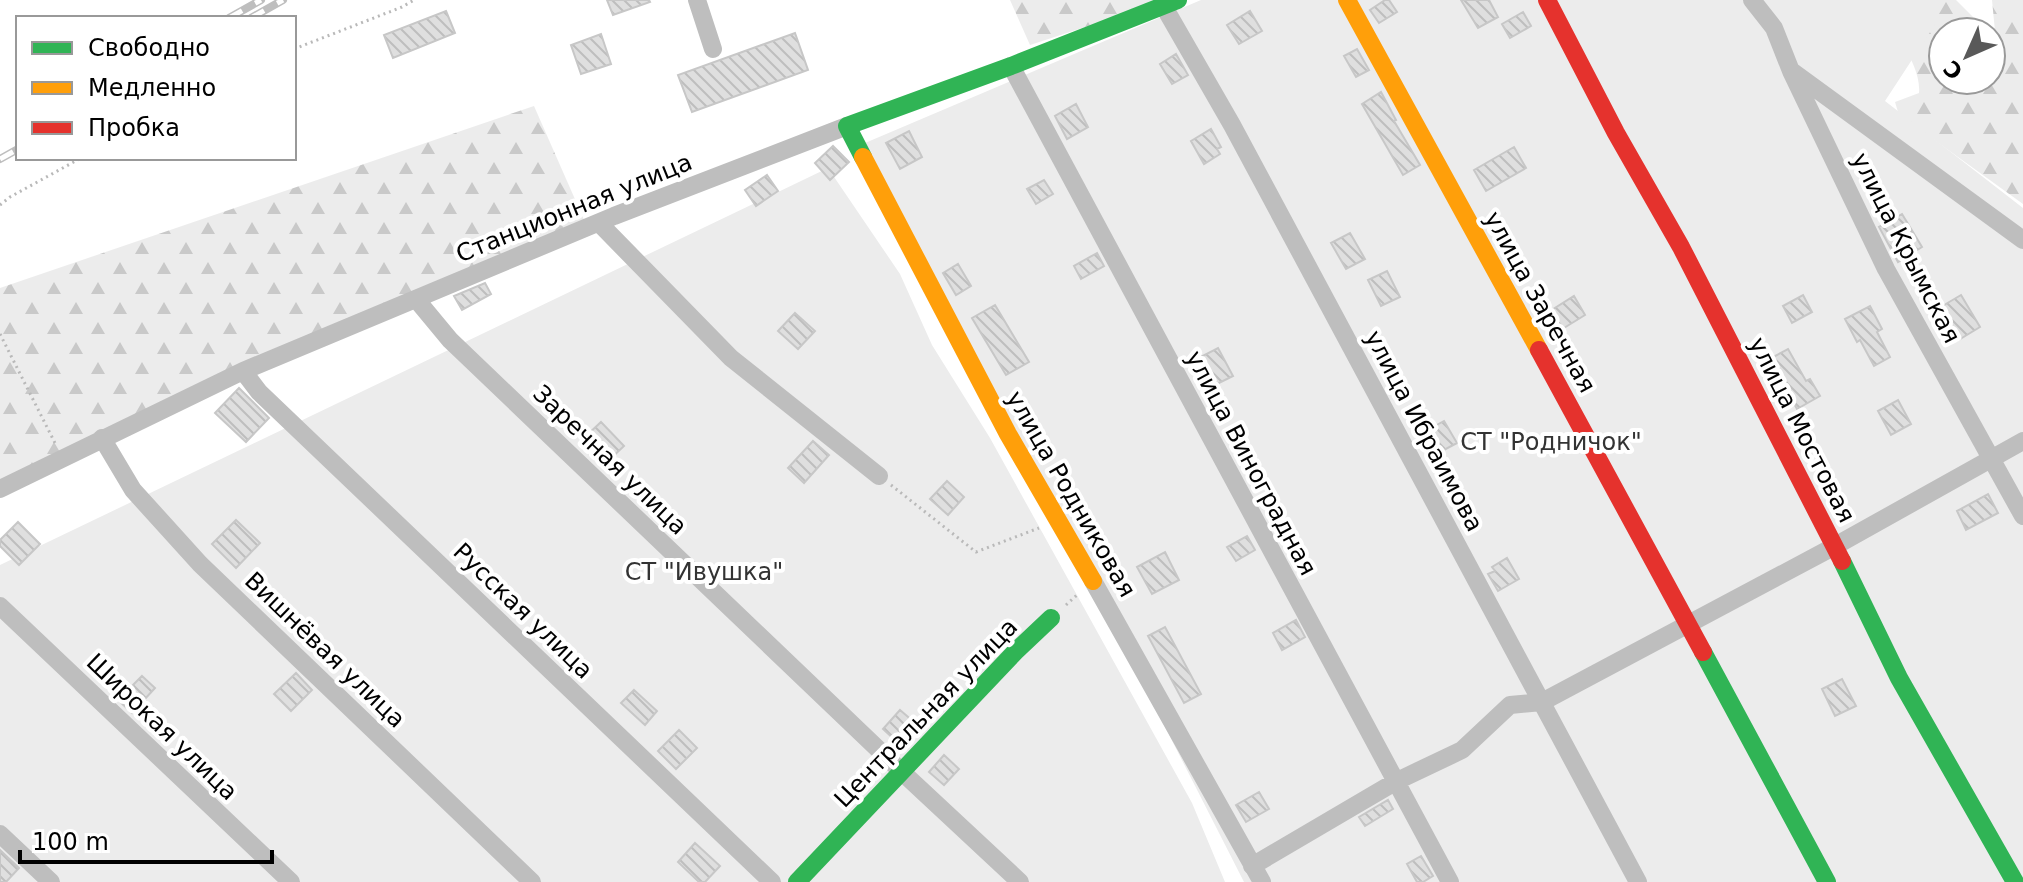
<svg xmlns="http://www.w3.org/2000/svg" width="2023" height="882" font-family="'DejaVu Sans',sans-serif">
<defs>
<pattern id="forest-firs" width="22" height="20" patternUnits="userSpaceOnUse" patternTransform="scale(2)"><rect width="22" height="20" fill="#ececec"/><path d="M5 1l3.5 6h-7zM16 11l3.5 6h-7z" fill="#c9c9c9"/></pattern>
<pattern id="building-back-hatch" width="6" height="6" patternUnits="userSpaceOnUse" patternTransform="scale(2)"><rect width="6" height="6" fill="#dfdfdf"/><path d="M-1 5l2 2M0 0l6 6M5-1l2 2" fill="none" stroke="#bebebe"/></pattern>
</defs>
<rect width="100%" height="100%" fill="#fff"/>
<path fill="url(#forest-firs)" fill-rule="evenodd" d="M1010,0h158l-138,45z
M1874,0h82l27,27 12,4 -3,-31h31v204l-115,-83 -10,-9 -3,-10 24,-9c3,-29 -30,-69 -45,-93zM1943,32h48v48h-48z
M534,106l51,116 -585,259v-193z"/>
<path fill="#ececec" d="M1201,0h707l30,20 -53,81 138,107v674h-779l-136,-267 -243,-472z
M828,168l72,106 32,71 58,93 202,365 33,79h-1225v-317z"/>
<path fill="url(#building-back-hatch)" stroke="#c7c7c7" stroke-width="2" d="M607,0h42l1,2 -37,13z
M1385,0h4l8,12 -18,11 -9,-13z
M1461,0h28l9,17 -20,11z
M446,11l9,22 -62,25 -9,-23z
M1250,11l12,20 -23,13 -12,-19z
M1523,12l8,14 -21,12 -8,-14z
M795,33l13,37 -116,42 -14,-37z
M601,34l10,30 -30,10 -10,-29z
M1357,49l12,21 -13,7 -12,-21z
M1176,54l12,21 -16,9 -12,-20z
M1381,92l15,28 -2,1 26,44 -17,10 -41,-71z
M1076,104l12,23 -21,12 -12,-23z
M1211,129l10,18 -4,2 3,5 -16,10 -13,-23z
M909,131l13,26 -22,12 -14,-26z
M833,146l16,16 -19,18 -15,-17z
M1514,147l12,21 -40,23 -12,-21z
M767,175l11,16 -22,15 -11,-16z
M1044,180l9,14 -17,10 -9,-15z
M1902,214l20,33 -24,15 -19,-35z
M1350,233l15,26 -19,10 -15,-26z
M1097,253l7,13 -23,13 -7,-13z
M958,264l13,22 -15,9 -13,-22z
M1387,271l13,26 -19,9 -13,-26z
M485,283l6,11 -29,16 -8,-14z
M1803,295l9,17 -20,11 -9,-17z
M1961,295l19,32 -23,14 -8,-13 -4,3 -11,-20z
M1574,296l11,19 -34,21 -12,-18z
M995,305l34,57 -23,13 -34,-57z
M1870,306l12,23 -5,3 13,25 -16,9 -14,-26 -3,2 -12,-23z
M795,313l20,18 -17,18 -20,-18z
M1218,348l15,28 -30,15 -14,-28z
M1788,349l18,32 4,-2 10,17 -23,13 -13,-23 -3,1 -15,-26z
M239,388l30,30 -23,24 -31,-29z
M1898,400l13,24 -20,11 -13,-24z
M1444,421l13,22 -28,15 -12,-22z
M601,422l23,24 -15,14 -23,-24z
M813,441l16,14 -25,28 -16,-15z
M947,481l17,16 -16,18 -18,-16z
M1988,494l10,19 -32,17 -9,-19z
M236,520l24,23 -24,25 -24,-24z
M18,522l22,22 -21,21 -19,-19v-6z
M1247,536l8,14 -19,11 -9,-14z
M1165,552l14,28 -27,14 -15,-27z
M1507,558l12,21 -21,12 -10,-17 7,-3 -3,-4z
M1296,620l9,17 -23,13 -9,-17z
M1165,627l36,67 -17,9 -36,-67z
M296,673l16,17 -21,21 -17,-17z
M142,676l13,12 -23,25 -14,-13z
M1842,679l14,27 -21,10 -13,-27z
M634,690l23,21 -12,14 -24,-22z
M900,710l14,12 -18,19 -13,-12z
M679,730l18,18 -21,21 -18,-18z
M944,755l15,14 -15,16 -15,-13z
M1259,792l10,17 -23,13 -10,-17z
M1388,800l5,9 -28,17 -6,-9z
M695,843l25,23 -15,16h-6l-21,-20z
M0,850l19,18 -13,14h-6z
M1421,856l12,20 -10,6h-6l-10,-18z"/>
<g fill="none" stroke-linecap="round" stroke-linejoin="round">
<path stroke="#b9b9b9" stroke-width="3" stroke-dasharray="2 4" stroke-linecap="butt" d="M294,49l108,-42 12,-7
M0,205l10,-8 71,-39
M0,334l55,109
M891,485l85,67 63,-24
M1066,605l12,-11"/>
<path stroke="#bebebe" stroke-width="18" d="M697,0l16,49
M1752,0l22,28 17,43 95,198 137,247
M1163,5l69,120 406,757
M1011,66l439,816
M1793,72l230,168
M599,223l132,135 148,118
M416,299l34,41 452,432 118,110
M243,371l16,21 513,490
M102,438l31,52 67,74 332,318
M0,489l243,-118 371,-155 233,-90
M1093,581l169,301
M0,606l291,276
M0,834l51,48
M1252,866l143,-84 67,-32 48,-45 32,-3 293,-156 188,-105"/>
<path stroke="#30b455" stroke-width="18" d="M863,157l-16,-31 164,-60 167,-66
M1842,561l57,117 116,204
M1703,652l124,230
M797,882l218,-230 36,-34"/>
<path stroke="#ff9f0a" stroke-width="18" d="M1347,0l192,350
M863,157l145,277 85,147"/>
<path stroke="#e5322d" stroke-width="18" d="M1547,0l69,133 65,114 161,314
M1539,350l164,302"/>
<g stroke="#bebebe" stroke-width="8">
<path id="rail" d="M229,18l32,-18
M251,18l32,-18
M0,159l18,-10"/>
</g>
<use href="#rail" stroke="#fff" stroke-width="5" stroke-dasharray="15" stroke-linecap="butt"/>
</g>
<g text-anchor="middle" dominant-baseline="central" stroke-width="8" stroke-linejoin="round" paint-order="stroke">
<g font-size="24" fill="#000" stroke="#fff">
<text transform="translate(574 208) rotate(-22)">Станционная улица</text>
<text transform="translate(1906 248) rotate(63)">улица Крымская</text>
<text transform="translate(1540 302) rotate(61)">улица Заречная</text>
<text transform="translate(1802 430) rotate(63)">улица Мостовая</text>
<text transform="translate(1424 431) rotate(62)">улица Ибраимова</text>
<text transform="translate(610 460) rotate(44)">Заречная улица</text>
<text transform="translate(1251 463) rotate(62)">улица Виноградная</text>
<text transform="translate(1071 494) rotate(60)">улица Родниковая</text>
<text transform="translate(523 611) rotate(44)">Русская улица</text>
<text transform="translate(325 650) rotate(44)">Вишнёвая улица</text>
<text transform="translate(926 713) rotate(-46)">Центральная улица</text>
<text transform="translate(162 727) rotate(44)">Широкая улица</text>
</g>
<g font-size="24" fill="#333" stroke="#fff">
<text x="1551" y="442">СТ "Родничок"</text>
<text x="704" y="572">СТ "Ивушка"</text>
</g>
</g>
<rect x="16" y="16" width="280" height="144" fill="#ffffff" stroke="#999999" stroke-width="2"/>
<rect x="32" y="42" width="40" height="12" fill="#30b455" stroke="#999999" stroke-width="2"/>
<text x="88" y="56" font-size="24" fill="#000000">Свободно</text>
<rect x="32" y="82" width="40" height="12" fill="#ff9f0a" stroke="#999999" stroke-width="2"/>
<text x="88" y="96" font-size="24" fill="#000000">Медленно</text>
<rect x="32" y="122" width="40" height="12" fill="#e5322d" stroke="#999999" stroke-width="2"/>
<text x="88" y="136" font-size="24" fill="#000000">Пробка</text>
<g transform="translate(1967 56) rotate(225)"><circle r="38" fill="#ffffff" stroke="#999999" stroke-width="2"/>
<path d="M0-6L14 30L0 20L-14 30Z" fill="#595959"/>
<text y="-12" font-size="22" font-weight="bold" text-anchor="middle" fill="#000000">С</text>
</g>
<path d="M20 850v12h252v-12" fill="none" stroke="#000000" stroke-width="4"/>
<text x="32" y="850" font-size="24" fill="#000000" stroke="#ffffff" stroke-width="6" paint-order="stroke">100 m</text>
</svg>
